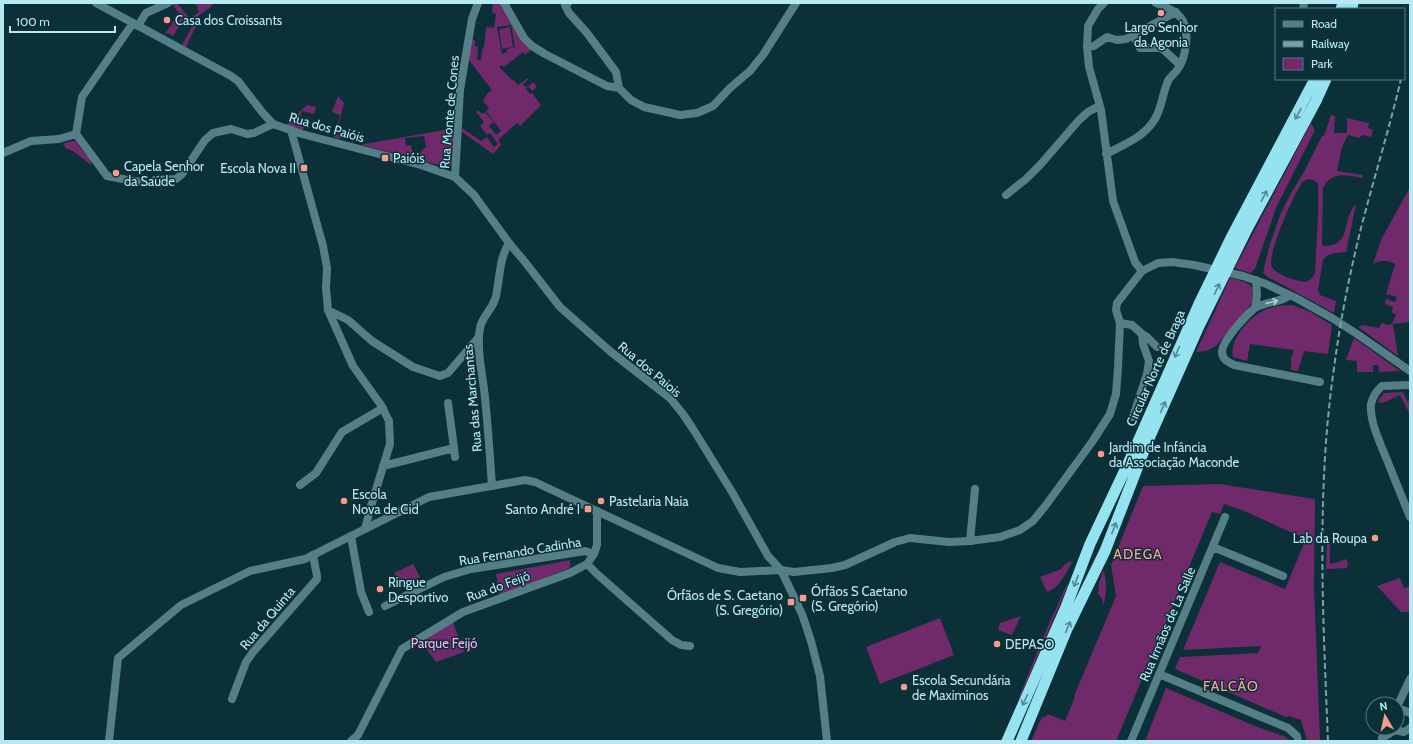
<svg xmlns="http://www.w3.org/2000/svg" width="1413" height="744" font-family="Cabin,sans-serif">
<rect width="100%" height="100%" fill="#0b3037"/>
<path fill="#70296a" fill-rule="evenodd" d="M174,3h3l13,16 9,-7 -2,-3 1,-1 -4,-5h8l2,2 2,-2h9l-24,19 5,4 -10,21 -4,-2 10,-18 -10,-5 -9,14 -5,-3 -4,2 12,-17 3,2 3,-3 -10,-13z
M493,3h7c4,8 9,15 14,22 5,9 7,18 16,24v2l-5,4 -2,-3 -19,15 -2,-2 -3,2 13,13 1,-1 5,6 10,-7 1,1 -6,5 3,3 -1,2 8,-7 4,5 -5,4 -3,-4 -3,2 4,5 2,-1 9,12 -21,21 -3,-3 -19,17 3,5 -8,9 -31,-22v-4l19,13 6,-4 7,10 4,-3 -8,-11 -3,2 -7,-9 4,-4 -8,-10 2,-2 4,4 3,-2 9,11 -4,1 -1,2 7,9 5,-4 -15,-20 3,-3 -6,-7 4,-7 5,-4 -23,-30 3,-20h3v6l3,1 -1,13h4l1,-11 2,-2 2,-20 8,1 2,-14 -4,-1zM511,25l4,22 -8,2v3l-5,2 -5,-27z
M510,27l3,20 -11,2 -3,-20z
M338,96l6,7 -8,31 5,2 -1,3 -6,-1 6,-23 -8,-3z
M307,105l9,2 -2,7 -12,-3 -4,14 6,2 -1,3 -17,-5z
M1331,115l4,1 -1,17h13v-15l22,5 -1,5 5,2 -2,7 -9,-2 -3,3 -11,-3 -6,12 -5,24 26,4 -1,3c-17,-3 -30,-7 -39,10l-1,55 1,3c31,0 17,-26 33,-42l-10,48c-8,1 -18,0 -23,8l-5,30 2,5 16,6 -2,12 -66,-36 -5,-4 6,-26 11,-32 11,-22 13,-21 18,-36h2zM1309,179l5,1 4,4v32l-3,57 -4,6 -6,3c-8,-1 -29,-7 -33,-15 -6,-12 23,-75 31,-86z
M1311,123l3,5v4l-38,76 -21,61 -5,4 -15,-5z
M444,130l10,7 -2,27 -3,3 -28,-6 -2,-4c2,-5 3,-8 7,-10l-2,-11 -19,2 1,8 5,-1 2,10 -4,2 -47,-12 2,-1z
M72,141h3l12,15 2,-1 2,3v7l-18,-14 -8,-3v-2l-3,-2z
M1410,187v135l-17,2 5,32 -40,-29 6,-2 15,3 2,-4 2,-1 3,2 6,-1 4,-10 -4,-1 1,-6 -8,-3 1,-5 9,3 2,-5 -11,-3 9,-30c-6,-4 -16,-4 -22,0l8,-24z
M1230,278l15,4 5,3 3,5 -1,13 -36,43 -10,5 -10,1z
M1292,305l17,6 23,14 -4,29 -24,-3 -6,20 -7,-1v-11l3,-9 -44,-6 -3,17 -14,-4c-5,-17 19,-43 34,-48 8,-3 16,-4 25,-4z
M1354,338l46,33 -21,1 -1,-7h-5v7h-16v-11l-11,-1z
M1403,392l4,9h2l1,14 -10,-20 -15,7 -7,1 1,-4 5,-6z
M1220,484l95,15 -1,88 6,154h-13l-6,-21 -12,-4 -3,1 -111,-48 5,-12 78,-4 3,-7 -78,4 37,-88 65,27 21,-50 -64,-29 -18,-6 -4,10 -8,-2 -96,229h-85l11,-24h3l3,-3 17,7 10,-24 -1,-1 42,-100 -5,-31 32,-79z
M1327,541h3v23l5,-1 11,-4 2,4 -1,5 -21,1z
M570,560v8l-70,28 -4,-22z
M1071,561l1,1c-6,11 -13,27 -25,30l-7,-15 21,-8 4,-5z
M413,564l7,13 -19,10 -7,-14z
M1103,571h1c3,13 3,22 -1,35l-1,-8 -4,-4 1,-11z
M1400,578l4,10 6,-2v26h-9l-24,-26z
M1068,585l-48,112h-1l23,-57 24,-54z
M1021,616l-9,19 -14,-5 2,-7z
M940,618l14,37 -74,29 -14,-37z
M452,620l12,32 -28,10 -15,-20z
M1166,688l89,38 31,11 3,4h-144z"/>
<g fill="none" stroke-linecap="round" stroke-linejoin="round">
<path stroke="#557f87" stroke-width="8" d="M504,3l20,35 8,8 13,8 62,32 12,2 12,12 13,7 36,8 17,-2 16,-7 17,-18 20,-17 13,-16 33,-52
M568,3l-3,2 4,8 18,20 29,39 3,16
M1104,3l-6,6 -10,17 -1,21 2,20 12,43 12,91 22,61 7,9
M1303,9l1,-6
M138,26l8,-13 22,-10
M1133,35l7,13h20l4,2 16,15
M1087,47l7,-1 13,-9 10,3 9,-1 50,-27
M291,130l32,116 4,22 -1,20 2,22 25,56 28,39 8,16 1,23 -19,62 -6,23
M76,134l31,42 26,5 19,2 3,-3 21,-1 6,-5 23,-34 8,-7 18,-4 16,5 7,-1 19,-9
M76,134l6,-37 51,-74
M3,153l28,-12 28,-2 17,-5
M1106,154c17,-9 36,-16 47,-32 9,-12 9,-28 15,-41 2,-5 7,-7 9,-11 6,-7 8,-17 9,-26 3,-25 -8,-33 -30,-41
M455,177l5,-87 12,-71 6,-16
M1006,195l20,-16 15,-15 38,-44 9,-8 11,-6
M1289,295c-7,8 -24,6 -34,13 -9,7 -33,33 -33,44 0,7 6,10 12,13l86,17
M1255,308l2,-13 -1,-15
M328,310l20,10 24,21 41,26 27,9 8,-3 30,-35
M1120,323l12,2 10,9 5,3 10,10
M1410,385l-28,1c-6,5 -9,10 -11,18 -2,18 12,45 18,61 7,17 14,35 21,52
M1133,417l14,-43 2,-13 -6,-17 -1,-10
M454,448l1,9
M383,466l71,-18 -6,-45
M300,485l16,-12 26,-41 41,-24
M492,486c-2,-30 -4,-59 -7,-88 -2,-22 -9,-49 -5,-70 2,-12 14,-20 16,-32 4,-18 3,-37 13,-53
M351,536l10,56 8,20
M970,541l5,-52
M1213,547l70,29
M587,564l10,10 75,66 9,5 9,1
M385,606l59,-29 27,-8 114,-18 9,3
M1159,674l129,54 9,8 1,5
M232,699l14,-37 7,-10 64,-73v-3l-4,-21
M351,741l7,-6 44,-86 61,-37 107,-39 17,-9 7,-10 3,-9v-34
M1131,741l94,-224"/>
<path stroke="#557f87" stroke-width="8" d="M96,3l135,73 7,5 24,31 11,12 29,10 119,31 34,12 19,18 35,48 16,19 35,45 51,45 59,46 13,16 10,15 39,63 36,64 13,14 21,44 9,27 9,35 7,65
M1397,707l13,-28
M1397,711l6,-1 7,3
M1382,738l13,-8 9,2 6,-4
M109,741l9,-83 63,-53 69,-34 55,-12 124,-62 96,-17 10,2 183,86 22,4 41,-2 13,2 38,-4 13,-3 50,-23 15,-4 39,4 21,-1 30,-4 20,-7 13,-9 13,-16 46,-63 18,-28 6,-20 2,-26 2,-45 -4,-13 1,-7 25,-32 16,-8 14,-1 22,3 49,11 23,8 30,14 36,20 25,16 53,37"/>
<path stroke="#95e2f0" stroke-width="11" d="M1341,9l2,-6
M1352,9l1,-6
M1007,741l59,-134 24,-63 42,-89 67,-151 33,-68 83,-157
M1021,741l46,-112 38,-78 42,-108 52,-117 47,-95 70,-130 10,-22"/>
<path stroke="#76a3ac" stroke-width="2" stroke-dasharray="6 3" stroke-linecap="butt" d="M1328,741c-5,-124 -12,-249 6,-373 6,-46 15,-91 26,-136 13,-51 29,-102 41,-153"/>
</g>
<defs><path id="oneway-shaft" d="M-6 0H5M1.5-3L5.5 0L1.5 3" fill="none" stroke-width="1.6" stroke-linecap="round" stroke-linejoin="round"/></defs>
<g stroke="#508994">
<use href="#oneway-shaft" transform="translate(1298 114) rotate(119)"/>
<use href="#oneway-shaft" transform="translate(1264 196) rotate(-62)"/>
<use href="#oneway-shaft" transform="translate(1217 289) rotate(-64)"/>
<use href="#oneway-shaft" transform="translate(1177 352) rotate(114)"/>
<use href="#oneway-shaft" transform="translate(1163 407) rotate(-66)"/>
<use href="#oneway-shaft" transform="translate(1114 528) rotate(-69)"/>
<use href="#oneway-shaft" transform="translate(1076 581) rotate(111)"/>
<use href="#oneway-shaft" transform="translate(1068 627) rotate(-66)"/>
<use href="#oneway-shaft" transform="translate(1025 700) rotate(115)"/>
</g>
<use stroke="#a3d4dd" href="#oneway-shaft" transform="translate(1272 302) rotate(-13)"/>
<g fill="#f49d8d" stroke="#0b3037" stroke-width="1.5">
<circle cx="1161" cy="13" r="4"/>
<circle cx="167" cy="20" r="4"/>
<rect x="381" y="154" width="8" height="8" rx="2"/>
<rect x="300" y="164" width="8" height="8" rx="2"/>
<circle cx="116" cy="173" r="4"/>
<circle cx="1101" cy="454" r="4"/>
<circle cx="344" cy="501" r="4"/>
<circle cx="601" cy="501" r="4"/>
<rect x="584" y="505" width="8" height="8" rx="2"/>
<circle cx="1375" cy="538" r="4"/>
<circle cx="380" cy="589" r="4"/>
<rect x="799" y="594" width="8" height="8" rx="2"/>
<rect x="787" y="598" width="8" height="8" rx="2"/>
<circle cx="997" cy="644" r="4"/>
<circle cx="904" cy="687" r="4"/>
</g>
<g text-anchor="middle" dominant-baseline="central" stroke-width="3" stroke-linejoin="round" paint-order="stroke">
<g font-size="13" fill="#b7e9f3" stroke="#0b3037" text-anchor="start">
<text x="175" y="20">Casa dos Croissants</text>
<text x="1161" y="27" text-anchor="middle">Largo Senhor<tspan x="1161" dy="15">da Agonia</tspan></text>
<text x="393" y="158">Paióis</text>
<text x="124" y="166">Capela Senhor<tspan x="124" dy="15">da Saúde</tspan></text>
<text x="296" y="168" text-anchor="end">Escola Nova II</text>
<text x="1109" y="447">Jardim de Infância<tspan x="1109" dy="15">da Associação Maconde</tspan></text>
<text x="352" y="494">Escola<tspan x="352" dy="15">Nova de Cid</tspan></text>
<text x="609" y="501">Pastelaria Naia</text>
<text x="580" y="509" text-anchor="end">Santo André I</text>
<text x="1367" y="538" text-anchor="end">Lab da Roupa</text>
<text x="388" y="582">Ringue<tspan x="388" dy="15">Desportivo</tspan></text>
<text x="811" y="591">Órfãos S Caetano<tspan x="811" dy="15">(S. Gregório)</tspan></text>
<text x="783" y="595" text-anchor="end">Órfãos de S. Caetano<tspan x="783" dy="15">(S. Gregório)</tspan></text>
<text x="1005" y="644">DEPASO</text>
<text x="912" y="680">Escola Secundária<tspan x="912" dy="15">de Maximinos</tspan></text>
</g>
<g font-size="13" fill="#b7e9f3" stroke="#0b3037">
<text transform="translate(449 112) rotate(-85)">Rua Monte de Cones</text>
<text transform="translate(327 127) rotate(16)">Rua dos Paióis</text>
<text transform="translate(1155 368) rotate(-66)">Circular Norte de Braga</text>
<text transform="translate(650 369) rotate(40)">Rua dos Paiois</text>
<text transform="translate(472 398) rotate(-95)">Rua das Marchantas</text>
<text transform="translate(520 551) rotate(-9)">Rua Fernando Cadinha</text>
<text transform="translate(498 586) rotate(-20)">Rua do Feijó</text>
<text transform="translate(267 618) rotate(-50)">Rua da Quinta</text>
<text transform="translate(1167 624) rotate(-67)">Rua Irmãos de La Salle</text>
</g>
<g font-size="13" fill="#feadf3" stroke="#0b3037">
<text x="444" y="643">Parque Feijó</text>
</g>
<g font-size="14" letter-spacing="1" fill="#f8a797" stroke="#0b3037">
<text x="1138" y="554">ADEGA</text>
<text x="1231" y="686">FALCÃO</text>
</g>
</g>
<rect width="1413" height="744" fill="none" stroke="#b7e9f3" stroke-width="8"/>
<rect x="1275" y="8" width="130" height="72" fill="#0b3037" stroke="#507a82"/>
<rect x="1283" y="21" width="20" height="6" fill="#557f87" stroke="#507a82"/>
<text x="1311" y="28" font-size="12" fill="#b7e9f3">Road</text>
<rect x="1283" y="41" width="20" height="6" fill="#76a3ac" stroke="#507a82"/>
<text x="1311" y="48" font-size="12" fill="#b7e9f3">Railway</text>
<rect x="1283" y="58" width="20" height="12" fill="#70296a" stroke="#507a82"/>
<text x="1311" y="68" font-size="12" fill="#b7e9f3">Park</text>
<g transform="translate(1385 716) rotate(351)"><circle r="19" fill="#0b3037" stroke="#507a82"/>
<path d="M0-3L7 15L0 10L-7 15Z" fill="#f49d8d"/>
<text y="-6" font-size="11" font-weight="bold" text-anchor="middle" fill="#b7e9f3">N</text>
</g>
<path d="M10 26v6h105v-6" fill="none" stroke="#b7e9f3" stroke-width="2"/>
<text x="16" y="26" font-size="12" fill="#b7e9f3" stroke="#0b3037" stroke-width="3" paint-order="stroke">100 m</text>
</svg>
